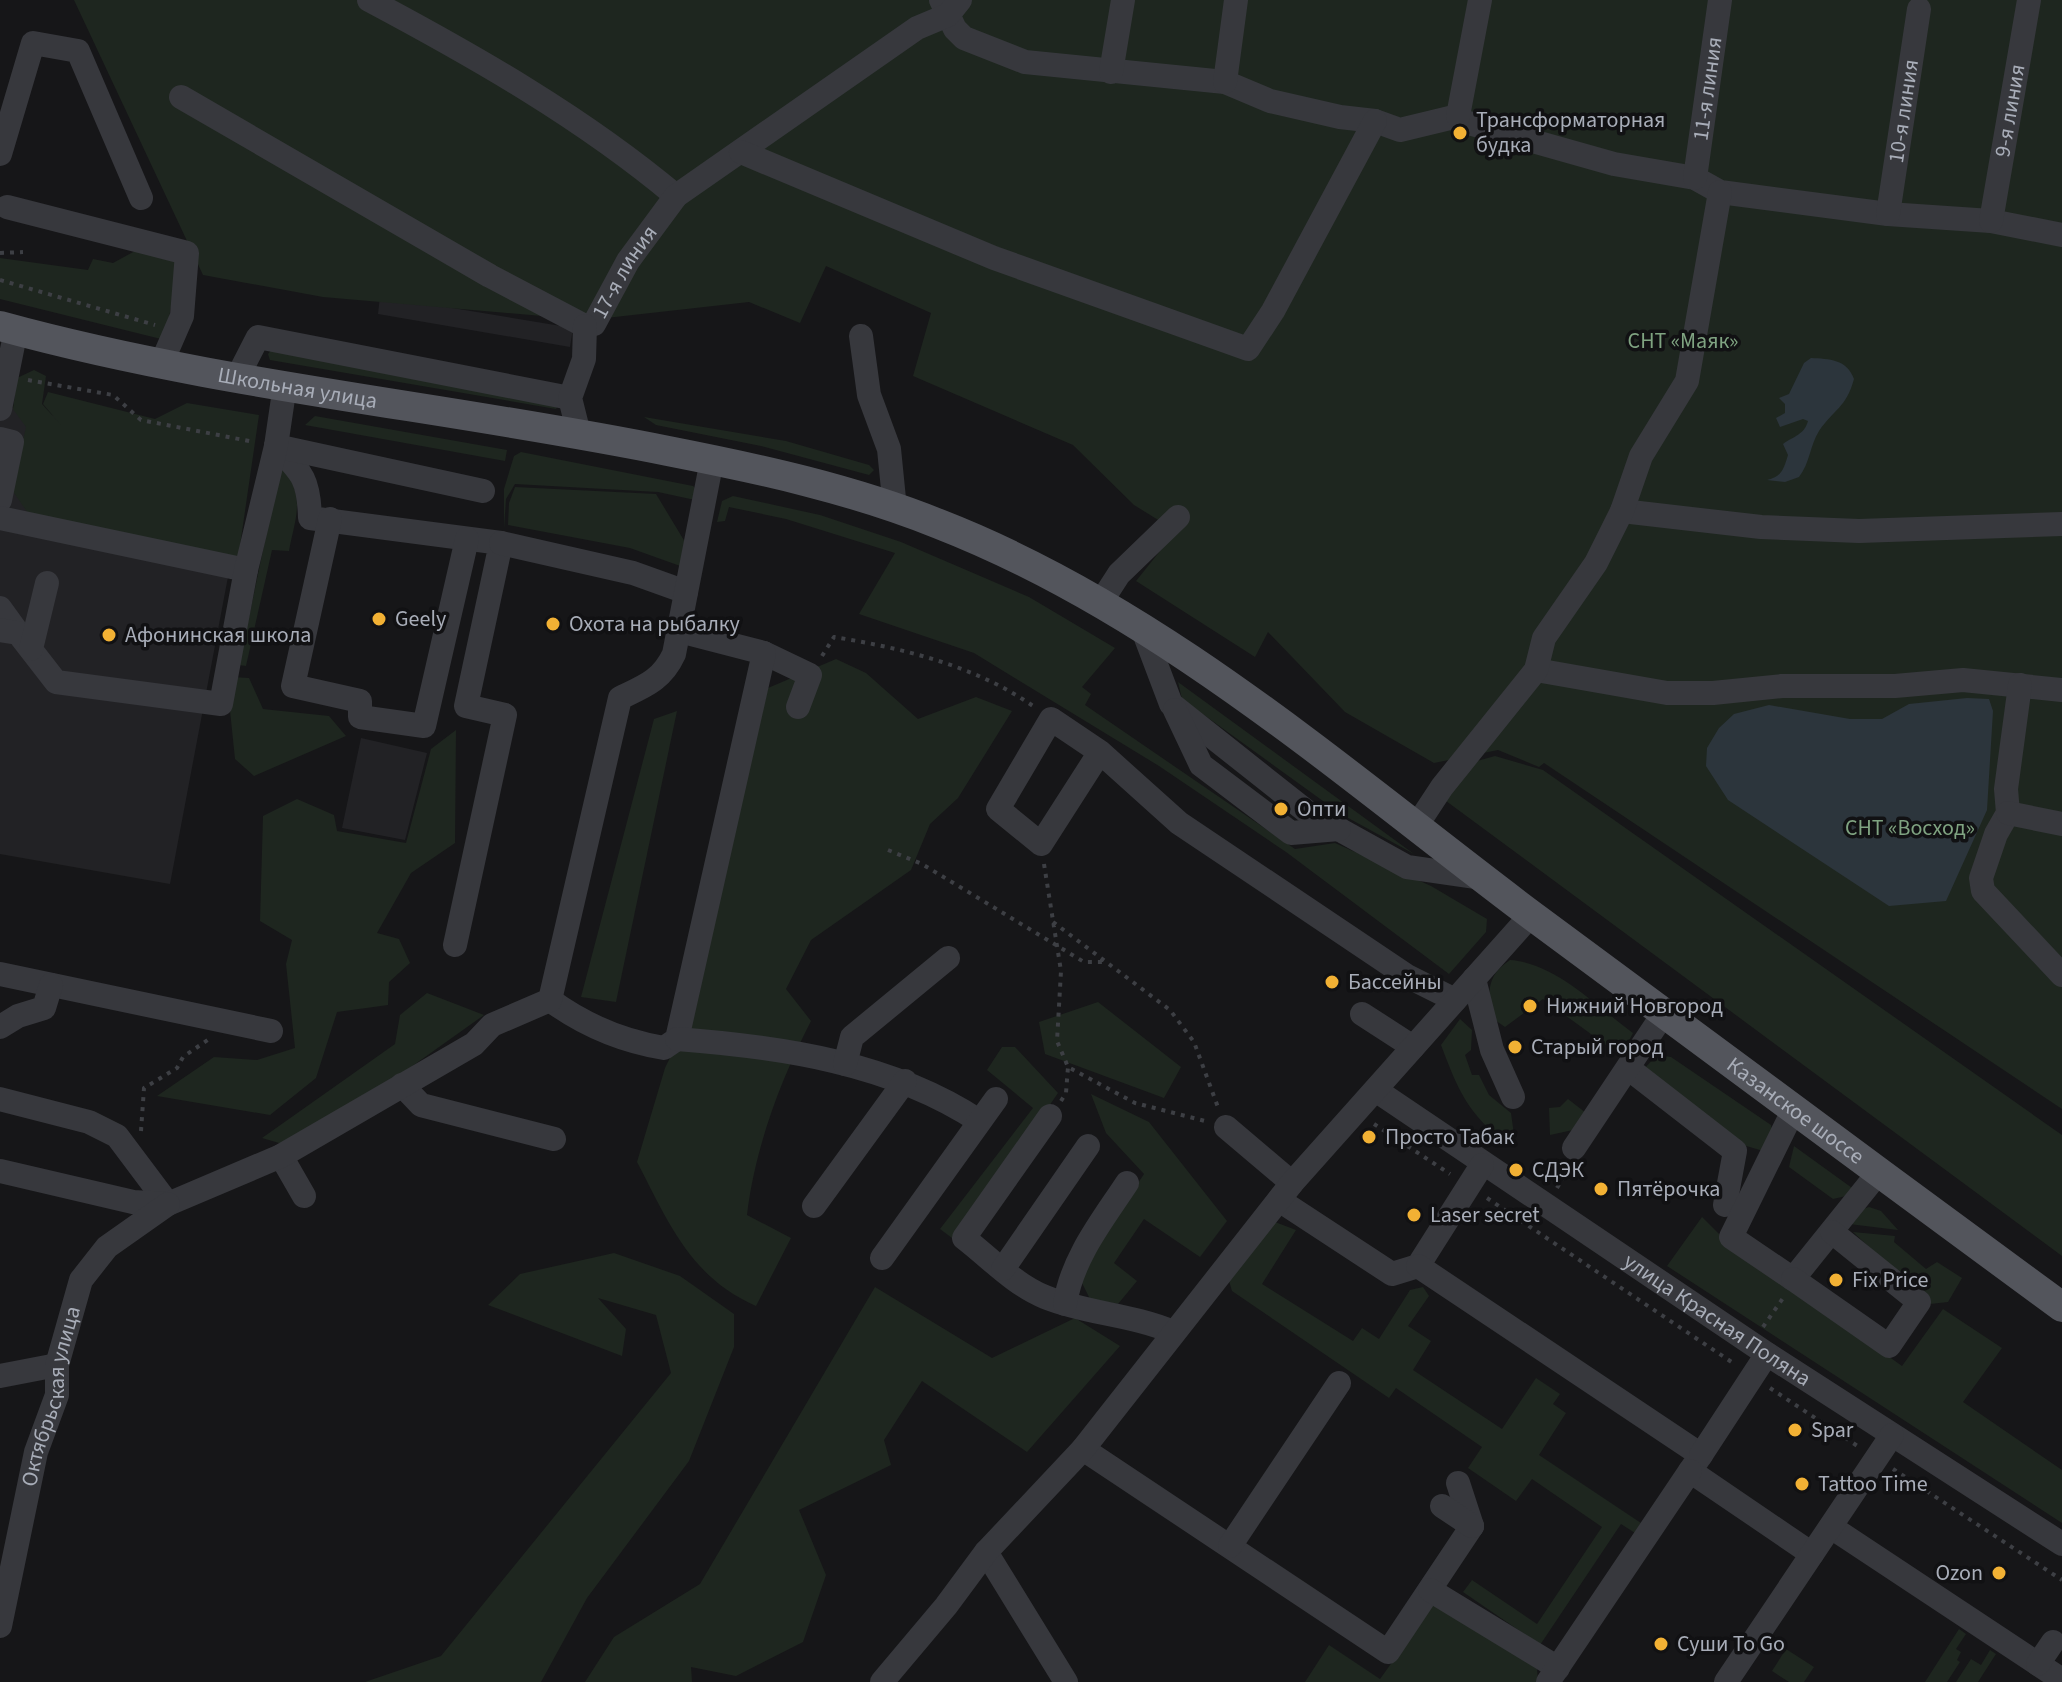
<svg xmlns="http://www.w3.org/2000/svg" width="2062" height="1682" font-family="'Source Sans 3',sans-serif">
<rect width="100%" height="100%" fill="#161618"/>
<path fill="#222225" d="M380,296l193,32 -3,19 -192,-33z
M0,405l251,50 -81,429 -170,-30z
M361,738l66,15 -22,87 -63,-12z"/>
<path fill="#1e261f" d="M74,0h1988v1109l-518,-346 -5,4 -41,-17 -64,13 -89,-51 -77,-80 -13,25 -119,-76 40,-50 -42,-26 -61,-60 -160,-69 18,-63 -105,-47 -26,57 -51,-21 -161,18 -265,-23 -120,-22z
M135,251l44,12 -14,77 -165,-41v-41l88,12 5,-11 20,4z
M272,349l287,55 -3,5 -286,-49 -2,-6z
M34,370l12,6 -4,28 19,21 -18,-21 5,-12 107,27 32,-16 72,12 -22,151 -207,-50 -18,-26 14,-63 -13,-18 4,-31z
M315,416l192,34 -2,11 -200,-36z
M644,417l142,24 83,24 5,5 -5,5 -108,-29 -105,-21z
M521,452l172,34 6,6 -4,8 -37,-8 -143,-8 -9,15 -2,30v-40l10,-33z
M281,464c25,33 15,50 8,87l-17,-1 -26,116 -7,-1z
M515,487l141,7 29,48 -2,25 -53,-19 -122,-23 1,-22z
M733,496l87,19 81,27 128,55 86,51 -33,39 9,7 -6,11 210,144 40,-6 96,43 56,33 -1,13 -37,42 -163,-122 -127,-86 -185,-113 -115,-39 36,-61 -109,-34 -57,-12 -4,14 -8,1 5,-21z
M836,659l30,14 52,46 58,-22 36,14 -54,87 -28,26 -19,46 -100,70 -25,49 25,32c-31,60 -56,127 -64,194l44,23 -35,68c-66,-29 -87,-83 -119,-144l28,-94 21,-43 82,-337z
M232,677l17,1 14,31 66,7 17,20 -92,40 -19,-17 -6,-58z
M1178,682l236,172 -73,-40 -159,-115z
M677,711l-61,291 -35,-5 73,-278z
M456,730l-1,113 -44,30 -34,60 22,6 11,24 -21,19 -1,23 -51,7 -21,66 -46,37 -113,-19 57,-39 43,3 38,-12 -9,-84 6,-24 -32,-19 3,-105 34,-17 37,16 3,16 69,12 25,-94z
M1495,756l48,14 519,365v121l-620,-458 28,-35z
M1510,960c46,3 87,47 123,73l-12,23 -78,-57 -38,28 -13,-9c-5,-26 -5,-43 18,-58z
M427,993l57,22 -73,52 -125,78 -24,-7 133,-94 5,-29z
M1098,1002l83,65 -17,31 -119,-44 -6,-32z
M1460,1019l12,11 -1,20 -6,5 7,20h7l10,20 22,18 3,22 -6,9c-40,-29 -50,-54 -67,-99z
M1002,1047h13l43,46 -102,148 -16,-12 93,-121 -46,-38z
M1657,1055l14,2 100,68 3,14 -4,14 -27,-8 -101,-74z
M1091,1094l58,28 78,99 -27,36 -56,-38 -30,44 23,18 -19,23 -28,-5 -9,-18 24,-48 39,-59 -38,-41z
M1568,1099l18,14 -13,17 -23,5 -1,-27 11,-1z
M1794,1146l65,47 -26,6 -44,-32z
M1869,1207l12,4 17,19 -49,-6 8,-13z
M1702,1217l20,20 180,129 41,-57 59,39 -39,54 99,68v53l-395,-257z
M1275,1222l21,8 -34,54 91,57 9,-13 17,11 31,-49 13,-3 6,9 -21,30 23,15 -18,29 89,59 34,-51 24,16 -7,10 13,9 -27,42 102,68 -6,10 -14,-9 -81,121 -77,-53 9,-12 65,44 65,-97 -70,-48 -16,22 -48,-33 14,-21 -86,-59 -7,10 -157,-107 -3,-10z
M1853,1232l42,4 -1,6 32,27 11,-7 25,16 -14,24 -18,2z
M614,1253l66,23 54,38v33l-45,114 -102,137 -46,84h-176l76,-26 230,-283 -15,-58 -58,-17 28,31 -4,27 -134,-51 32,-31z
M875,1287l117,71 83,-40 45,28 -93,106 -105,-71 -38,59 7,25 -92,45 27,65 -23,67 -67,34 -45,-9 1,15h-107l29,-45 86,-53z
M1434,1604l9,2 94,63 1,13h-233l24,-37 51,34z
M1959,1629l7,5 -10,15 5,3 -4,8 3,2 -13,20h-22z
M1786,1649l28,18 -10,15h-15l-17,-11z
M1990,1650l6,4 -18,28h-22l15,-23 10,6z"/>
<path fill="#2c353c" d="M1811,358c18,1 36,1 43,21 -8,29 -20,30 -35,52 -9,14 -9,32 -20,46l-14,5 -18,-2c15,-3 17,-12 21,-25l-5,-11c11,-8 21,-9 25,-23l-5,-2 -23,8 -4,-9 9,-5v-9l-6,-6 10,-4 15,-31z
M1967,698l22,1 4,12 -6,99 -41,91 -57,5 -161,-106 -22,-34 1,-18 12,-20 15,-14 35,-9 81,14h32l27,-15z"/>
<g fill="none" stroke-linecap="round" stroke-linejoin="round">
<path stroke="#3d3f44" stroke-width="4" stroke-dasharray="4 6" stroke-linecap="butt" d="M0,253l23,-1
M0,280l155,45
M28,380l85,15 28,25 113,22
M822,656l12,-19c68,11 142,29 199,69
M888,850l34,14 162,98h22
M1044,864l17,107 -4,70 11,26 67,36 70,18
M1053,922l117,88 24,32 25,68
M1061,1101l5,-8 2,-26
M1374,1124l76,50
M141,1131l3,-43 33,-20 6,-11 26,-18
M1557,1188l12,-20
M1487,1198l249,167
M1763,1327l20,-29
M1770,1388l89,59
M1893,1469l169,111"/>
<g stroke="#37383d" stroke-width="24">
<path d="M369,0c107,57 214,118 307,196"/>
<path d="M941,0l14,29 9,9 61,24 200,20 45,19 70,16 35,4 25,9 58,-14v4l156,44 81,14 25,14 168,22 103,7 71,14"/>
<path d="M1111,72l12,-72"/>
<path d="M1225,82l11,-82"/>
<path id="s1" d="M181,97l309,179 95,50 9,-2 34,-63 48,-65 241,-168 31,-13 12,-15"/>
<path d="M1458,116l22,-116"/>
<path d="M741,152l253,106 254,91 25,-38 102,-190"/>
<path d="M0,154l33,-111 45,8 63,147"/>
<path id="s2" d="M1695,178l25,-178"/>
<path d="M7,207l180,46 -5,63 -20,46"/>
<path id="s3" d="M1888,214l31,-205"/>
<path id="s4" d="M1991,221l38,-221"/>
<path d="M861,336l8,59 20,54 6,60"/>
<path d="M238,376l20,-39 312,61"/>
<path d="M0,409l16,-79"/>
<path d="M579,434l-9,-36 14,-39 1,-33"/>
<path d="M0,439l12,3 -12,58"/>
<path d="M276,446c26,27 33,33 34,72l191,25 -35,163 39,9 -50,230"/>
<path d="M276,446l207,45"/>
<path d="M1622,511l139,16 98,4 203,-7"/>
<path d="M0,518l246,52"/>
<path d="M330,519l-37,167 67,15v16l64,9 43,-187"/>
<path d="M501,543l132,30 53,19"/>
<path d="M1099,605l20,-31 59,-57"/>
<path d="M0,608l18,25"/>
<path d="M0,630l18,3 38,49 165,22 25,-134 30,-124 9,-61"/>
<path d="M1143,630l28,74 135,107 101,56 76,11"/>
<path d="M31,649l16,-66"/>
<path d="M764,653l46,22 -12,32"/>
<path d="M1536,670l131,23h46l69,-7h113l68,-6 99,10"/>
<path d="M2020,685l-14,104 2,24 -12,21 -15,44 2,13 79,84"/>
<path d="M1175,710l26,55 90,68 48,-4"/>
<path d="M1100,752l-59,92 -43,-35 53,-90 49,33 79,71 228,153 48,24"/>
<path d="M2008,813l54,11"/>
<path d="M1417,825l25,-38 94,-117 8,-32 52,-75 26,-52 19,-55 46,-75 33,-189"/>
<path d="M0,974l271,57"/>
<path d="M1474,979l18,71 21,47"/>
<path d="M550,1000c34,25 72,41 114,48l13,-9 87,-386 -85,-22"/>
<path d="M1362,1014l51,33"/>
<path d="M0,1027l18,-11 26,-8 7,-23"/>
<path d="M677,1039c105,8 214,24 302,82"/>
<path d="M845,1064l7,-27 96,-79"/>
<path d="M1628,1068l107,83 -10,54"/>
<path d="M402,1085l19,20 133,34"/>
<path id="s5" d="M1377,1091l390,263 295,190"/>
<path d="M0,1099l89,23 28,14 51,68"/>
<path d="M1794,1109l-63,128 62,42 86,-107"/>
<path d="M1050,1116l-86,122c26,20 51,47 81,59 42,17 86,17 128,35"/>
<path d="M1226,1127l66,56"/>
<path d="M1574,1148l90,-135"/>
<path d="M281,1156l23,40"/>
<path d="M0,1171l133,31 35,2 113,-48 193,-112 18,-19 58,-25 70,-302c25,-12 42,-18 54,-44l38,-194"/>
<path d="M1279,1200l113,74 26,-8 64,-101"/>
<path d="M814,1206l91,-125"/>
<path d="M882,1258l114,-159"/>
<path d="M1418,1266l283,189 -11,16 122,83"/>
<path d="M1003,1269l85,-123"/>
<path d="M1793,1279l96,67 30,-44 -87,-70"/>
<path d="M1065,1304c7,-46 37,-83 62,-121"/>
<path d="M0,1376l57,-11"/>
<path d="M1083,1449l305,203 84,-126"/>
<path d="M1701,1455l66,-101"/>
<path d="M1458,1483l14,43"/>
<path d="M1442,1506l30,20"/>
<path d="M1831,1527l231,153"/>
<path d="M1230,1546l109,-163"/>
<path d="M986,1552l80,130"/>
<path d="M1430,1590l128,78"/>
<path id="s6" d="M0,1626l36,-174 21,-57v-30l24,-85 26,-33 61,-43"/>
<path d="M2038,1664l15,-22"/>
<path d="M882,1682l64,-76 40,-54 97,-103 209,-266 239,-268"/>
<path d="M1548,1682l142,-211"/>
<path d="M1726,1682l166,-247"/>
</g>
<path stroke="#53555c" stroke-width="30" id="s7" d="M0,326c218,60 446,80 668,125 92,18 184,38 271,73 221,86 407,252 595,393 175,131 352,260 528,390"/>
</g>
<g fill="#f2b134" stroke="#111113" stroke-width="3">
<circle cx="1460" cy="133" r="8"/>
<circle cx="379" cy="619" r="8"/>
<circle cx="553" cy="624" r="8"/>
<circle cx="109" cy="635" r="8"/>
<circle cx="1281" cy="809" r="8"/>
<circle cx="1332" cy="982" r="8"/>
<circle cx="1530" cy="1006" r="8"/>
<circle cx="1515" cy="1047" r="8"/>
<circle cx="1369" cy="1137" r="8"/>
<circle cx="1516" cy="1170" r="8"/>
<circle cx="1601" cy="1189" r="8"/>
<circle cx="1414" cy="1215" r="8"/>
<circle cx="1836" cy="1280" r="8"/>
<circle cx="1795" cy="1430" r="8"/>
<circle cx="1802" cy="1484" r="8"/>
<circle cx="1999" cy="1573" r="8"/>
<circle cx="1661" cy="1644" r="8"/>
</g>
<g text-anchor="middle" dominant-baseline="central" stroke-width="7" stroke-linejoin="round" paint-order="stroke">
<g font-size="22" fill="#a8adb8" stroke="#111113">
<text stroke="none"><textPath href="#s2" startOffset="90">11-я линия</textPath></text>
<text stroke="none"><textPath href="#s4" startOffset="112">9-я линия</textPath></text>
<text stroke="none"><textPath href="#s3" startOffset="104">10-я линия</textPath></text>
<text stroke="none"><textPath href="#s1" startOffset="534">17-я линия</textPath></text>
<text stroke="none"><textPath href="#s7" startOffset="304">Школьная улица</textPath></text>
<text stroke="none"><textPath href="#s7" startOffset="2002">Казанское шоссе</textPath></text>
<text stroke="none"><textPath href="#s5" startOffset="410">улица Красная Поляна</textPath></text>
<text stroke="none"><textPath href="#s6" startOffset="236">Октябрьская улица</textPath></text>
</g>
<g font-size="22" fill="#a8adb8" stroke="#111113" text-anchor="start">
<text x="1476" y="120">Трансформаторная<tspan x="1476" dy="25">будка</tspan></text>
<text x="395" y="619">Geely</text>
<text x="569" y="624">Охота на рыбалку</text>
<text x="125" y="635">Афонинская школа</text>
<text x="1297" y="809">Опти</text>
<text x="1348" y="982">Бассейны</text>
<text x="1546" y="1006">Нижний Новгород</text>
<text x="1531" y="1047">Старый город</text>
<text x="1385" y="1137">Просто Табак</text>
<text x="1532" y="1170">СДЭК</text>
<text x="1617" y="1189">Пятёрочка</text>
<text x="1430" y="1215">Laser secret</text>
<text x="1852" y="1280">Fix Price</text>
<text x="1811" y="1430">Spar</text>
<text x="1818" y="1484">Tattoo Time</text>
<text x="1983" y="1573" text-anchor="end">Ozon</text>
<text x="1677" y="1644">Суши To Go</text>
</g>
<g font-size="22" fill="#7fa381" stroke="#111113">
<text x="1683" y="341">СНТ «Маяк»</text>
<text x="1910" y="828">СНТ «Восход»</text>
</g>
</g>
</svg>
